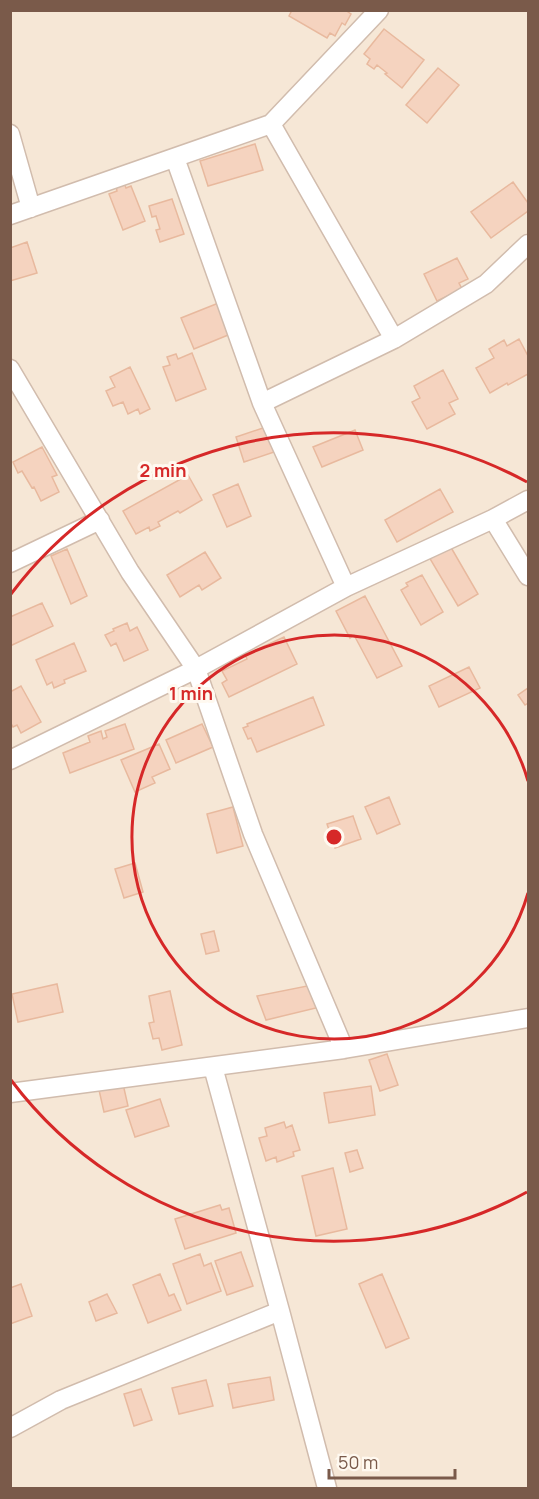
<svg xmlns="http://www.w3.org/2000/svg" width="539" height="1499" font-family="Manrope,sans-serif">
<rect width="100%" height="100%" fill="#fef5e9"/>
<path fill="#f6e7d6" d="M11,11h517v1477h-515l-2,-2z"/>
<path fill="#f5d3bf" stroke="#e8b99e" stroke-width="1.5" d="M292,10h53l6,4 -6,11 -3,-2 -7,13 -5,-3 -3,5 -38,-22z
M384,29l40,31 -22,28 -17,-14 2,-1 -10,-8 -3,4 -7,-5 3,-5 -6,-5z
M438,68l21,17 -32,38 -21,-18z
M255,144l8,26 -55,16 -8,-25z
M513,182l15,21v8l-37,27 -20,-26z
M124,183l2,5 5,-2 14,35 -22,9 -14,-36 8,-3 -1,-5z
M172,199l12,35 -24,8 -4,-12 4,-1 -4,-13 -4,1 -3,-11z
M27,242l10,31 -27,8v-33z
M457,258l11,21 -9,4 3,6 -25,12 -13,-27z
M221,302l12,31 -39,16 -13,-31z
M519,339l9,17v18l-20,11 -1,-2 -17,10 -14,-25 18,-10 -5,-9 15,-9 3,6z
M192,353l14,36 -30,12 -13,-34 7,-2 -3,-8 9,-3 2,5z
M130,367l20,42 -10,5 -2,-5 -10,5 -5,-12 -10,4 -7,-15 9,-4 -5,-10z
M443,370l15,29 -9,4 6,11 -28,15 -15,-27 8,-4 -6,-12z
M272,425l8,25 -36,12 -8,-25z
M355,430l8,20 -41,17 -9,-20z
M42,447l15,28 -5,2 7,15 -18,9 -7,-14 -2,1 -10,-17 -4,2 -5,-11z
M188,475l14,25 -22,13 -2,-2 -20,11 2,4 -10,5 -1,-4 -13,7 -13,-23z
M238,484l13,32 -24,11 -14,-32z
M440,489l13,23 -56,30 -12,-22z
M449,544l29,50 -20,12 -29,-49z
M67,549l20,47 -16,8 -20,-48z
M205,552l16,26 -19,12 -3,-5 -19,12 -13,-22z
M422,575l21,37 -22,13 -20,-35 7,-4 -2,-3z
M365,596l37,70 -25,12 -23,-43 -4,3 -14,-27z
M42,603l11,23 -43,20v-29z
M127,623l3,8 7,-4 11,23 -24,11 -8,-18 -5,3 -6,-11 9,-4 -1,-2z
M284,637l13,27 -68,33 -7,-14 5,-3 -5,-9 25,-12 -2,-4z
M74,643l12,28 -22,9 1,3 -11,5 -2,-6 -5,3 -11,-25z
M469,667l11,21 -41,19 -10,-21z
M21,686l20,36 -20,11 -4,-8 -4,2 -3,-5v-30z
M528,688v15l-3,2 -7,-10z
M313,697l11,28 -67,27 -6,-14 -3,1 -5,-11 5,-2 -1,-2z
M125,724l9,25 -64,24 -7,-20 27,-11 -2,-6 13,-5 2,8 4,-2 -2,-6z
M202,724l11,23 -37,16 -10,-23z
M159,744l11,25 -18,8 3,6 -20,9 -14,-32z
M389,797l11,27 -23,10 -12,-27z
M233,807l10,39 -26,7 -10,-39z
M353,816l8,23 -26,9 -8,-24z
M135,863l8,29 -19,6 -9,-29z
M214,931l5,20 -13,3 -5,-20z
M57,984l6,28 -45,10 -6,-28z
M312,985l8,22 -54,13 -9,-24z
M170,991l12,54 -20,5 -3,-12 -6,1 -4,-16 5,-1 -5,-26z
M387,1054l11,31 -18,6 -11,-31z
M123,1084l5,22 -24,6 -5,-22z
M371,1086l4,29 -46,8 -5,-30z
M160,1099l9,27 -34,11 -9,-27z
M284,1122l2,6 6,-3 8,25 -7,2 1,4 -17,6 -1,-5 -10,4 -7,-23 8,-2 -2,-8z
M357,1150l6,18 -13,4 -5,-19z
M333,1168l14,61 -31,7 -14,-60z
M220,1205l2,5 7,-2 7,25 -51,16 -10,-30z
M241,1252l12,34 -26,9 -12,-34z
M200,1254l4,12 7,-3 10,28 -34,13 -14,-40z
M160,1274l9,22 5,-2 7,16 -33,13 -15,-38z
M382,1274l27,64 -23,10 -27,-64z
M21,1284l11,32 -22,8v-36z
M107,1294l10,19 -21,8 -7,-19z
M270,1377l4,23 -41,8 -5,-24z
M206,1380l7,26 -34,8 -7,-26z
M141,1389l11,31 -18,6 -10,-32z"/>
<g fill="none" stroke-linecap="round" stroke-linejoin="round">
<g stroke="#d1bcad" stroke-width="21">
<path id="minor" d="M271,124l123,215
M10,134l21,74
M175,158l87,245 84,184
M10,215l261,-91 108,-114
M10,369l120,203 66,97 57,165 91,215
M262,403l132,-64 92,-55 42,-40
M493,519l35,57
M10,563l90,-43
M10,760l186,-91 150,-82 147,-68 35,-19
M213,1067l67,244 47,177
M10,1093l334,-44 184,-31
M10,1428l51,-28 219,-89"/>
</g>
<use href="#minor" stroke="#fff" stroke-width="18"/>
</g>
<g fill="none" stroke="#d62828" stroke-width="3">
<path d="M528 893A202 202 0 1 1 528 781"/>
<path d="M527 1192A404 404 0 0 1 11 1080M11 594A404 404 0 0 1 527 482"/>
</g>
<circle cx="334" cy="837" r="9" fill="#d62828" stroke="#fff9f0" stroke-width="3"/>
<g font-size="18" text-anchor="middle" font-weight="bold" fill="#d62828" stroke="#fff9f0" stroke-width="6" stroke-linejoin="round" paint-order="stroke">
<text x="163" y="477">2 min</text>
<text x="191" y="700">1 min</text>
</g>
<rect width="539" height="1499" fill="none" stroke="#7a5a4a" stroke-width="24"/>
<path d="M329 1469v9h126v-9" fill="none" stroke="#7a5a4a" stroke-width="3"/>
<text x="338" y="1469" font-size="18" fill="#7a5a4a" stroke="#fff9f0" stroke-width="4.5" paint-order="stroke">50 m</text>
</svg>
